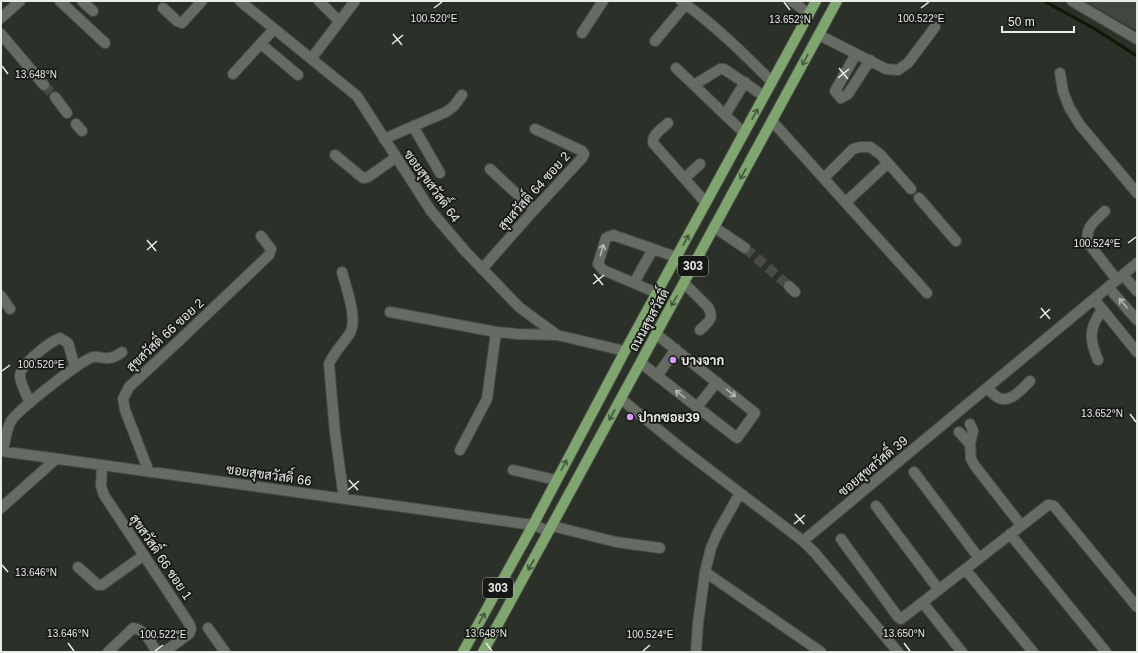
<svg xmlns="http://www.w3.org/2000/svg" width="1138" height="653" font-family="Arial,Sarabun,sans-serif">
<rect width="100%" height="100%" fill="#2b3028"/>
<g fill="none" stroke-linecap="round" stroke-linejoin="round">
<path stroke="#081a02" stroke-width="3" d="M1044,1l51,28 42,27"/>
</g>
<path fill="#40473e" d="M1085,1h52v30z"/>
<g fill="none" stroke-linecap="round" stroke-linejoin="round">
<path stroke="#484c45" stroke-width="10" stroke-dasharray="10 5" stroke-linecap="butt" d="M44,85l11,12
M745,248l44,38"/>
<g stroke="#464b45" stroke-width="12">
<path id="minor" d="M60,1l45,42
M82,1l11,10
M240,1l117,95 74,115 34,40 54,56 38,28 68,16
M319,1l20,20
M681,1c34,24 62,52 91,81
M792,1l17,13
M1072,1l65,38
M163,8l14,13 5,2 20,-22
M1,18l19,-17
M582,33l21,-32
M1,34l43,51
M819,35l67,34 12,1 10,-7 27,-36
M655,41l31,-37
M261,44l37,31
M856,54l-21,37 6,7 7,-4 22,-34
M311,59l44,-58
M676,68l68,65
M1060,73l3,18 6,16 11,18 57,68
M233,74l41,-45
M694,85l26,-16h4l40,27
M55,97l12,16
M725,115l20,-33
M772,121l155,172
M668,123c-6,6 -16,11 -15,20l53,60
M76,124l6,7
M413,126l27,47
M384,139l62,-27 8,-6 8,-11
M335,155l28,23 5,-1 27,-19
M490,169l44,41
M685,178l15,-14
M824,178l29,-29 7,-2h10l10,7 31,35
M919,198l37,43
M846,202l42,-39
M1105,211c-10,10 -22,17 -16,33l28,36
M714,227l31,21
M482,269l52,-59 48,-52 2,-4 -2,-3 -47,-22
M342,272c4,15 16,47 8,61 -7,11 -16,19 -21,31l6,69 9,66
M1123,275l14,16
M634,283l19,-34
M684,283l24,24c7,12 0,15 -8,23
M789,286l6,6
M1108,287l29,33
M657,293l-54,-23 -5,-6 8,-26 7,-3 63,22
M1,296l9,13
M1094,299l43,53
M390,312l106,20
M656,334l99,79 -18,25 -40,-31
M1098,360c-9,-21 -9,-32 4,-50
M641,363l56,44 20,-25
M657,376l19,-27
M987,388c3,3 6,6 10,9 12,8 25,-8 33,-16
M621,399l60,49 122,93 334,-278
M30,403c-3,-7 -10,-20 -10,-27 0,-12 30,-34 40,-38l8,5 7,24
M959,432l11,12 3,-13 -3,-7
M970,444l1,15 4,7 46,59
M460,450l27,-51 9,-67 21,2 40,1
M1,451l532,74 16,6
M3,451c2,-9 3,-21 8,-30 7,-11 69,-60 82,-64 4,-1 8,1 12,1 7,1 12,-2 17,-6
M102,465l-1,21 3,9 86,130 1,4 -2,5 -25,18
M513,470l43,10
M149,472l-24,-62 -2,-11 6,-12 54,-50 86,-82 2,-6 -10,-13
M914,472l65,86
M876,506l63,84
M1,508l55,-49
M552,526l64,16 44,6
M1010,534l96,118
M841,539l57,78 3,2 147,-114 6,1 83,101
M803,541l12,12 83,99
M78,567l20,18h4l42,-30
M965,569l68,83
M705,572l116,80
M923,603l39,49
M208,628l17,24
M108,652l25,-24c12,1 18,15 24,24
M696,652l2,-29 7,-51 6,-24 7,-16 22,-39"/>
</g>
<g stroke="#464b45" stroke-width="12">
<path id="major" d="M463,652l70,-127 92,-174 191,-350
M483,652l354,-651"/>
</g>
<use href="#minor" stroke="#666c63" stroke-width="10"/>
<use href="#major" stroke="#80a670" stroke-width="10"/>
</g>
<defs><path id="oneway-shaft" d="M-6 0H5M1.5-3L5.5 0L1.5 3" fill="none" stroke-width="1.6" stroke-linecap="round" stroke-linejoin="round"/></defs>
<g stroke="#45583d">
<use href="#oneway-shaft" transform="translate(805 60) rotate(118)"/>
<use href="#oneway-shaft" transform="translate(755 114) rotate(-61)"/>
<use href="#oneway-shaft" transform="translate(743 174) rotate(119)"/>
<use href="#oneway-shaft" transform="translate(686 240) rotate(-61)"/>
<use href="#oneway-shaft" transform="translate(674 301) rotate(119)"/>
<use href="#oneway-shaft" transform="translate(612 415) rotate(119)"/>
<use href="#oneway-shaft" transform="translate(564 465) rotate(-62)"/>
<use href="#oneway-shaft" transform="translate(531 565) rotate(119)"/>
<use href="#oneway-shaft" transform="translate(482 618) rotate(-61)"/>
</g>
<g stroke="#b5b9b3">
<use href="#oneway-shaft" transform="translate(602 250) rotate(-74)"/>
<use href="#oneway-shaft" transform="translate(1123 303) rotate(-131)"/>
<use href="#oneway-shaft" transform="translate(731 393) rotate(39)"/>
<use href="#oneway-shaft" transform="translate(680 394) rotate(-142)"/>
</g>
<path fill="none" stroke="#e9ede8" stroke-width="1.5" d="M784,2l6,8M434,8l8,-6M921,8l8,-6M393,34l9,11M392,44l11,-9M2,66l6,8M839,68l9,11M838,78l11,-9M147,240l9,11M1128,243l8,-6M147,250l10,-9M594,274l9,11M593,284l11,-9M1041,308l9,11M1040,318l10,-9M2,371l8,-6M1130,414l6,8M349,480l9,10M348,490l11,-9M795,514l9,10M794,524l11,-9M2,565l6,7M68,643l6,8M486,643l6,8M904,643l6,8M155,651l8,-6M643,651l7,-6"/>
<g fill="#dc99f4" stroke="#151814" stroke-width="1.5">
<circle cx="673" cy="360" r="4"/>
<circle cx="630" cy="417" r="4"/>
</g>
<g text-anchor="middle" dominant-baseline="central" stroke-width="3.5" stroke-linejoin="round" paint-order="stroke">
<g fill="#151814" stroke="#a9ada8" stroke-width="1">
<rect x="678" y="256" width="30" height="20" rx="3"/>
<rect x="483" y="578" width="30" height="20" rx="3"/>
</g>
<g font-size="12" font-weight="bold" fill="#e9ede8">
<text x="693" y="266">303</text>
<text x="498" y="588">303</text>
</g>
<g font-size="13" fill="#e9ede8" stroke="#151814">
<text transform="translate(432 186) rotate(54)">ซอยสุขสวัสดิ์ 64</text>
<text transform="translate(534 191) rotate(-48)">สุขสวัสดิ์ 64 ซอย 2</text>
<text transform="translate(649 320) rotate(-61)">ถนนสุขสวัสดิ์</text>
<text transform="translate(165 335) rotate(-43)">สุขสวัสดิ์ 66 ซอย 2</text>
<text transform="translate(873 466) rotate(-40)">ซอยสุขสวัสดิ์ 39</text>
<text transform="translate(269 475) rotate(8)">ซอยสุขสวัสดิ์ 66</text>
<text transform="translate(161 557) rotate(56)">สุขสวัสดิ์ 66 ซอย 1</text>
</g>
<g font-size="13" font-weight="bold" fill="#e9ede8" stroke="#151814" text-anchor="start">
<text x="681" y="360">บางจาก</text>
<text x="638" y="417">ปากซอย39</text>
</g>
</g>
<g font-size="10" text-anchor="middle" fill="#e9ede8" stroke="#151814" stroke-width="3.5" stroke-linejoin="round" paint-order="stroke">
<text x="434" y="22">100.520°E</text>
<text x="921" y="22">100.522°E</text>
<text x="790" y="23">13.652°N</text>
<text x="36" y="78">13.648°N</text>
<text x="1097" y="247">100.524°E</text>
<text x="41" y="368">100.520°E</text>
<text x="1102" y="417">13.652°N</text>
<text x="36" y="576">13.646°N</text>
<text x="68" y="637">13.646°N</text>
<text x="486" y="637">13.648°N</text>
<text x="904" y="637">13.650°N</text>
<text x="163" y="638">100.522°E</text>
<text x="650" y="638">100.524°E</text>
</g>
<rect width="1138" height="653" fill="none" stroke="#e9ede8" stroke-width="4"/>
<path d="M1002 26v6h72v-6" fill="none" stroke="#e9ede8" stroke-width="2"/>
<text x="1008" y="26" font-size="12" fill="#e9ede8" stroke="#151814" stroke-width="3" paint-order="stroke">50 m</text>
</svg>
